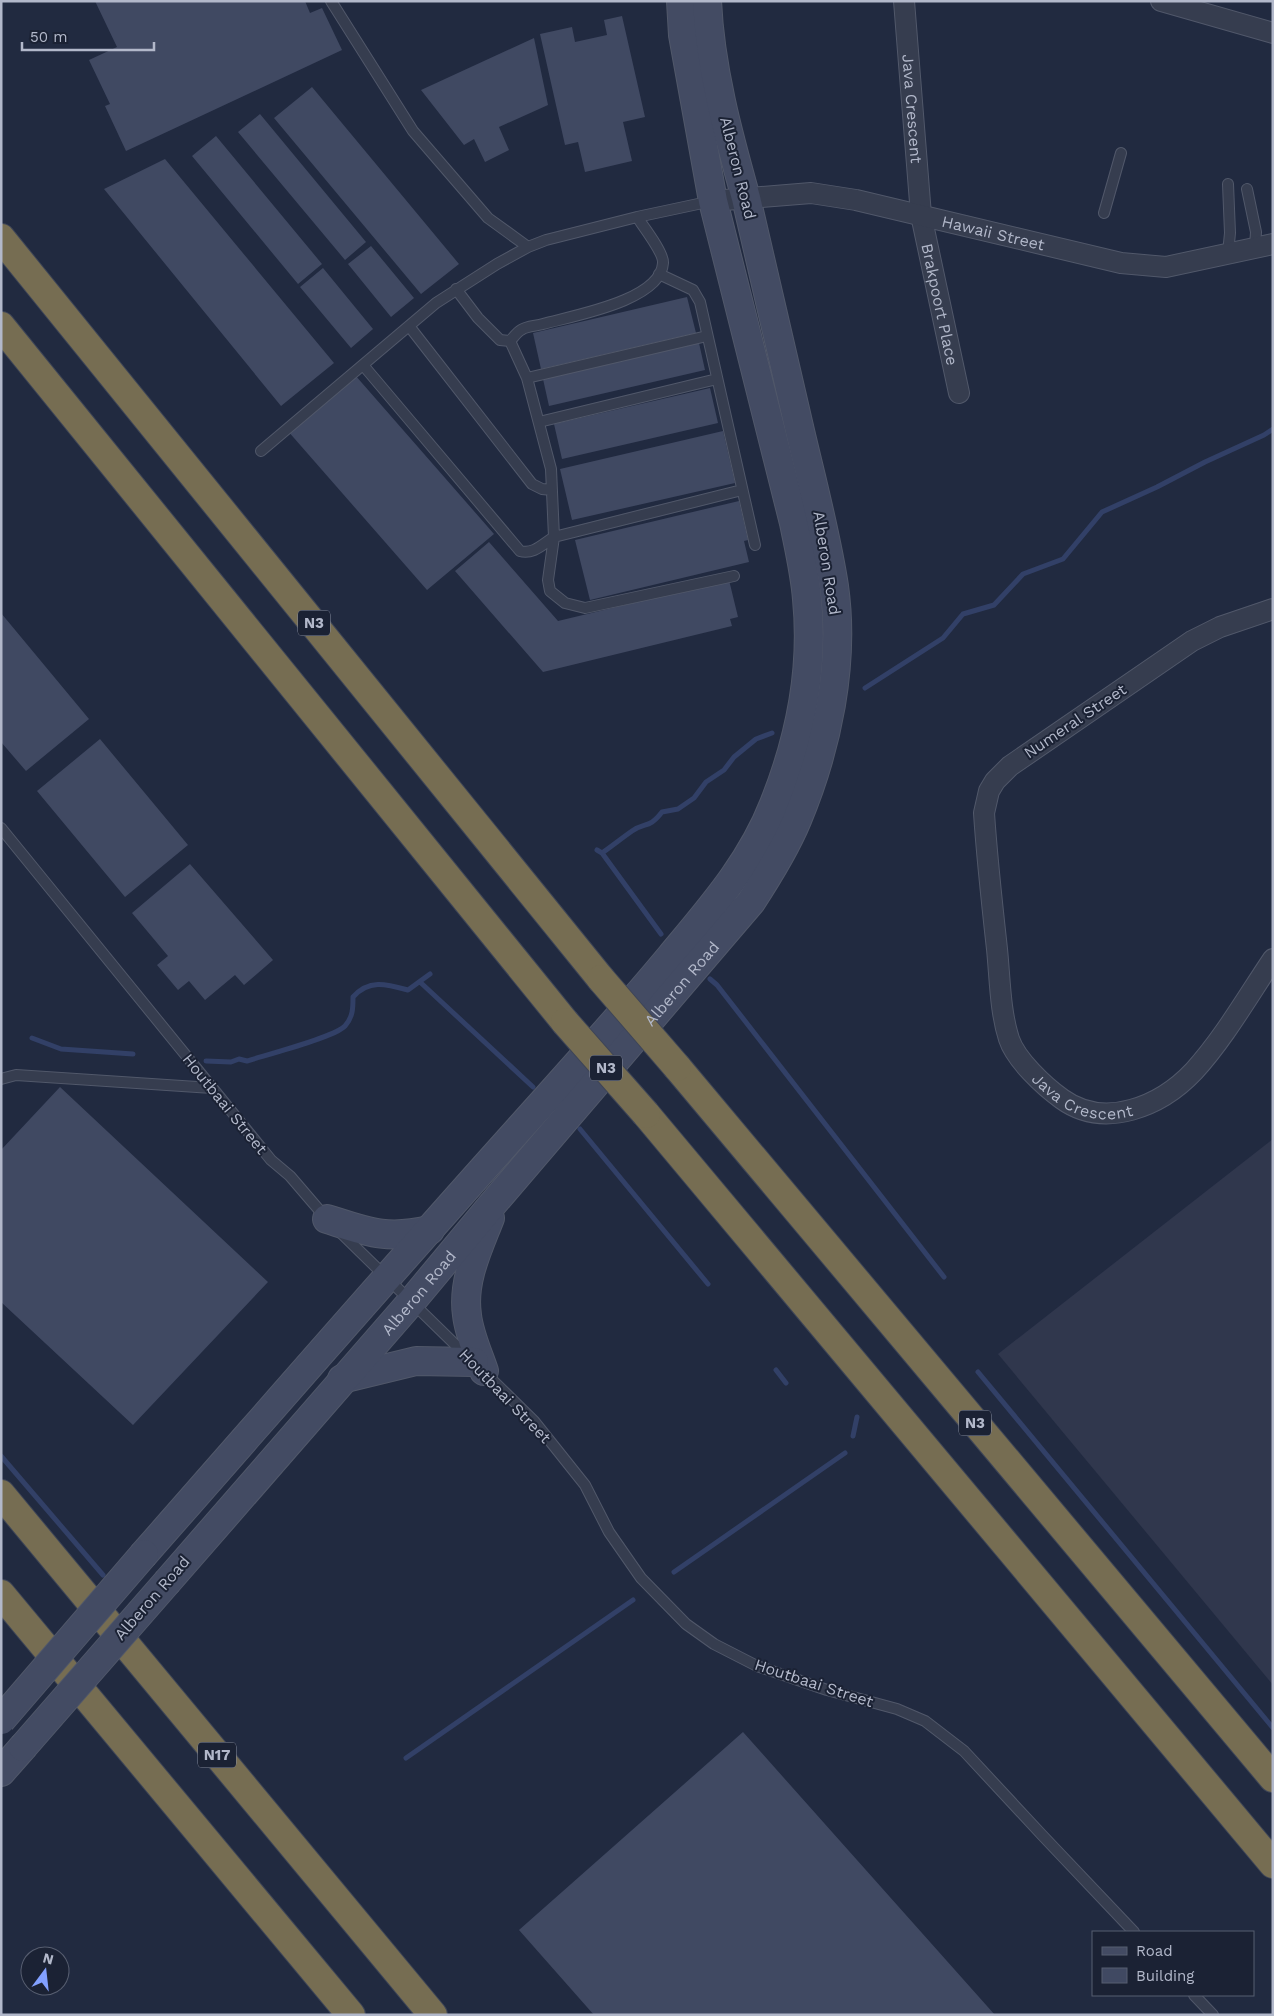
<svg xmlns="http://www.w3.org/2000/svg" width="1274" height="2016" font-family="'Work Sans',sans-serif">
<rect width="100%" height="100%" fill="#212a40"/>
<path fill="#30374d" d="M1273,1139v546l-275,-331z"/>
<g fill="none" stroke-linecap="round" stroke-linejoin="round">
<path stroke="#324067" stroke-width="5" d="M865,688l78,-50 20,-24 31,-9 29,-31 40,-15 39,-47 55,-25 48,-25 59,-27 9,-6
M597,850l5,3 59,81
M602,853c10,-7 20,-15 30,-22 13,-9 17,-2 30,-19l16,-3 16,-11 12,-16 18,-12 10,-13 22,-18 16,-6
M710,979l7,6 227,292
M420,982l113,105
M32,1038l29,11 72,5
M206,1061l25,1 8,-3 8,2c19,-6 88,-24 98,-35 8,-9 8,-18 8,-29 16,-18 33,-13 55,-7l22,-16
M580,1129l128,155
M776,1370l10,13
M978,1372l295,356
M853,1436l4,-19
M1,1456l102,119
M674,1572l171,-119
M406,1758l227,-158"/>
</g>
<path fill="#404962" d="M95,1h210l5,12 12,-5 20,42 -216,101 -21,-45 5,-2 -21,-44 28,-13z
M622,16l23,101 -22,5 9,39 -47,11 -7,-30 -13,3 -25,-111 32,-7 3,15 32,-7 -3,-15z
M534,38l14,67 -49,22 10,23 -24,12 -11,-23 -10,6 -43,-55z
M312,87l147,177 -38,30 -147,-176z
M260,114l106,128 -21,18 -107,-128z
M216,136l106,128 -24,20 -106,-128z
M165,159l169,204 -53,43 -177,-217z
M371,246l43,52 -23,19 -43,-53z
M323,268l50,61 -22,19 -51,-61z
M687,297l9,36 -155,36 -8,-36z
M699,343l6,27 -156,36 -6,-27z
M355,375l139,159 -67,56 -140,-160z
M710,388l8,35 -156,36 -8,-35z
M723,431l12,52 -163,37 -12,-51z
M739,501l9,39 -4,1 5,21 -159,38 -15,-60z
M489,542l69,79 171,-41 9,37 -8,2 2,7 -189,46 -88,-101z
M1,613l88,106 -63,52 -25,-29z
M100,739l88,106 -63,52 -88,-106z
M190,864l83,96 -29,25 -9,-10 -30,25 -16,-19 -11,9 -21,-25 11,-9 -36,-43z
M60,1087l208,195 -135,143 -132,-123v-152z
M743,1732l252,283h-401l-75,-85z"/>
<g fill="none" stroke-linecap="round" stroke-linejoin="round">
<g stroke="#51586a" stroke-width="12">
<path id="lane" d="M331,1l82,130 75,87 40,29
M1228,184l2,49 -2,20
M1247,189l9,43 -1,15
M1104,213l17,-60
M659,274l34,16 7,12 55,243
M456,289l22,29 22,22 10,1c3,-3 7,-9 11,-11 5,-4 15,-4 22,-6 28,-8 118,-23 120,-61 1,-10 -20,-37 -26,-46
M409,326l123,158 10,5 10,1
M510,341l17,37 24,91 3,68 -6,43 2,11 15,12 20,5 149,-32
M363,365l157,186c13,4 23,-7 34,-14l188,-47
M527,378l180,-42
M539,422l178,-43
M261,451l175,-148 61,-39 31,-17 18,-7 91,-23 75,-16
M1,828l270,332 19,16 36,42
M1,1079l15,-4 196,13
M340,1232l129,126
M483,1371l51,50 51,64 24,47 32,46 45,46 28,20 43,22 70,24 70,19 28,12 39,30 78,84 92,97
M1194,1995l19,20"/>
</g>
<g stroke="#51586a" stroke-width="22">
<g id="street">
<path id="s1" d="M904,1l17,214 38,178"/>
<path d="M1161,1l112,32"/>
<path id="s2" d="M713,201l98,-8 45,7 265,63 45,4 107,-23"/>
<path id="s3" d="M1273,609l-53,18 -28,14 -182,125 -15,15 -6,10 -5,22c3,46 8,91 13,136 3,30 3,62 12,90 7,21 35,47 53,60 43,31 99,7 132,-28 30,-33 54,-75 79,-112"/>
</g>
</g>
<g stroke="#51586a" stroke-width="30">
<g id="secondary">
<path d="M327,1219c41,13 59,21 103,11"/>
<path d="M484,1371c-6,-18 -15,-37 -17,-56 -5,-34 11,-66 23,-97"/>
<path d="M342,1379l74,-18 58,1"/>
<path d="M144,1554c125,-142 249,-285 375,-425 51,-57 103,-114 152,-173 40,-48 80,-93 103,-152 26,-65 40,-135 33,-205 -2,-26 -8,-51 -13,-76l-81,-322 -30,-166 -2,-34"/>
<path id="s4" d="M168,1581l244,-280 79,-95 260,-304c17,-26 34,-53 46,-82 30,-72 48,-156 37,-234 -8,-52 -22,-104 -34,-155 -18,-78 -36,-155 -54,-233 -18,-64 -36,-130 -39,-197"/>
<path d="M1,1772l22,-25"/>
</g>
</g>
<g stroke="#3e4557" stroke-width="30">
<path id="highway" d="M1,238l600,741
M1,326l564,696
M677,1067l596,711
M646,1114l627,750
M1,1494l432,521
M1,1594l350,421"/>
</g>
<use href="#lane" stroke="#363d4f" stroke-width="10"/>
<use href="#street" stroke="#363d4f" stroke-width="20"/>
<use href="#secondary" stroke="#434b63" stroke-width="28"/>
<use href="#highway" stroke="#766d52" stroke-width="28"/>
<g stroke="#51586a" stroke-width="30" stroke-linecap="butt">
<path id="secondary-bridge" d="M1,1720l143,-166
M23,1747l145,-166"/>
</g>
<g stroke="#3e4557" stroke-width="30" stroke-linecap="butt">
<path id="highway-bridge" d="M601,979l76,88
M565,1022l81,92"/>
</g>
<use href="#secondary-bridge" stroke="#434b63" stroke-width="28"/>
<use href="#highway-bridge" stroke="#766d52" stroke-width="28"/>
</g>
<g text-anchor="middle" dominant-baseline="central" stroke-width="4" stroke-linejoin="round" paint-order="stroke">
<g fill="#1b2234" stroke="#858b9d" stroke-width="1">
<rect x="298" y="610.5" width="32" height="25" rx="4"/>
<rect x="590" y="1055.5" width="32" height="25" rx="4"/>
<rect x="959" y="1410.5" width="32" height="25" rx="4"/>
<rect x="198" y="1742.5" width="38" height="25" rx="4"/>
</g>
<g font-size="15" font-weight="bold" fill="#b2b8ca">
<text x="314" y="623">N3</text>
<text x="606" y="1068">N3</text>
<text x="975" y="1423">N3</text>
<text x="217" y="1755">N17</text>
</g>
<g font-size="16" fill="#b2b8ca" stroke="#1b2234">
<text stroke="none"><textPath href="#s1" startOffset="108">Java Crescent</textPath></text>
<text transform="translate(738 168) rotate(76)">Alberon Road</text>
<text stroke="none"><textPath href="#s2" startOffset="285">Hawaii Street</textPath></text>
<text stroke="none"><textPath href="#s1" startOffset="306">Brakpoort Place</textPath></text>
<text transform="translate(827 563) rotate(81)">Alberon Road</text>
<text transform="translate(1075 721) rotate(-34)">Numeral Street</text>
<text stroke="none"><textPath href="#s4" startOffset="788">Alberon Road</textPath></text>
<text stroke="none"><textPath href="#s3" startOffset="691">Java Crescent</textPath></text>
<text transform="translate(225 1104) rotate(51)">Houtbaai Street</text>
<text stroke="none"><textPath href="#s4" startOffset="382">Alberon Road</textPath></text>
<text transform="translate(505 1396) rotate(46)">Houtbaai Street</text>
<text transform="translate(152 1598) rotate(-49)">Alberon Road</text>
<text transform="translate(814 1683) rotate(18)">Houtbaai Street</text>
</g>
</g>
<rect width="1274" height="2016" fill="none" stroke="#b2b8ca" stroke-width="5"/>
<rect x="1092" y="1931" width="162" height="65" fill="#1b2234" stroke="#575e70"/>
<rect x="1102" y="1947" width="25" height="8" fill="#434b63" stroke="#575e70"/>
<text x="1136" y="1956" font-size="15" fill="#b2b8ca">Road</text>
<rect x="1102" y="1968" width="25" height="15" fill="#404962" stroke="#575e70"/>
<text x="1136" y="1981" font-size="15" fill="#b2b8ca">Building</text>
<g transform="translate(45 1971) rotate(15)"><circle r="24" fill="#1b2234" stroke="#575e70"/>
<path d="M0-4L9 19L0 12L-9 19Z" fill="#82a0ff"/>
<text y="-8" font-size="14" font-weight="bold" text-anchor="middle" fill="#b2b8ca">N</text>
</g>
<path d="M22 42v8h132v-8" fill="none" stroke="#b2b8ca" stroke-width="2.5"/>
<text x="30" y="42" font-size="15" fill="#b2b8ca" stroke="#1b2234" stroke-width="4" paint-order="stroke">50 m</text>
</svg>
